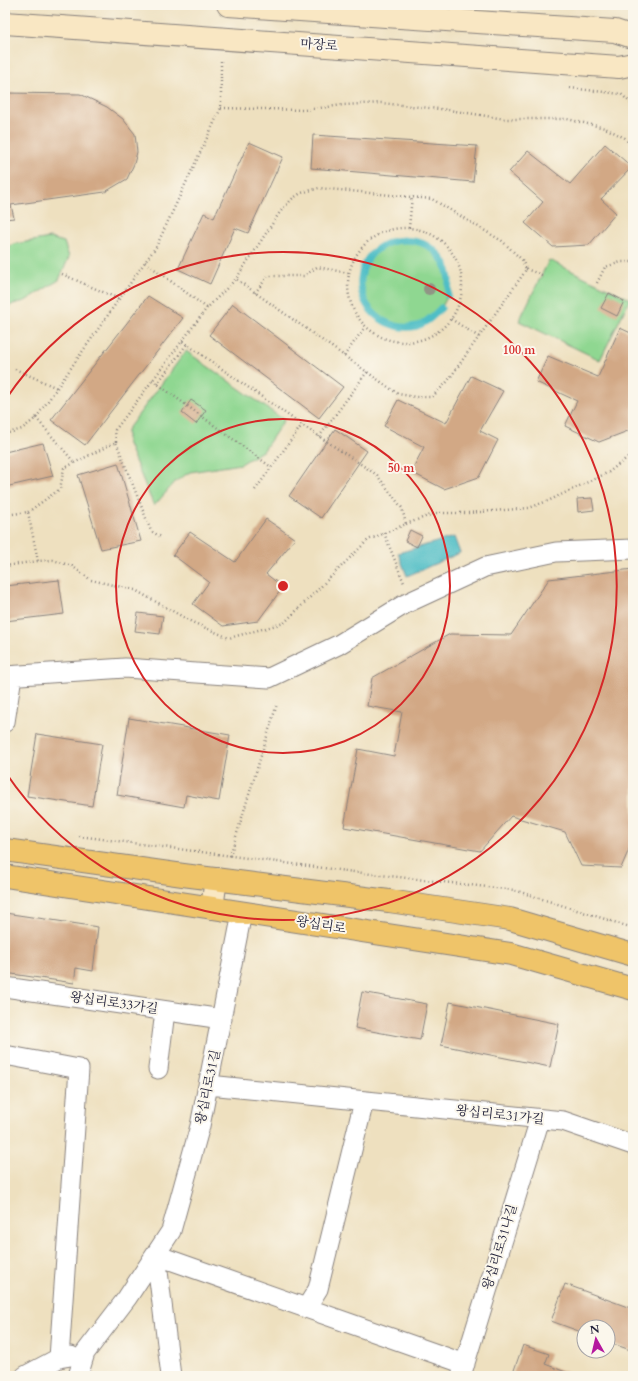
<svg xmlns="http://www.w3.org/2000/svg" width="638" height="1381" font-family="Cardo,'Noto Serif KR',serif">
<rect width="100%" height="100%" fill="#fbf7ec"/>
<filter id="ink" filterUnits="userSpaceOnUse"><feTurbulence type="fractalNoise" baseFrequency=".025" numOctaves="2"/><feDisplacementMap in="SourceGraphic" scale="8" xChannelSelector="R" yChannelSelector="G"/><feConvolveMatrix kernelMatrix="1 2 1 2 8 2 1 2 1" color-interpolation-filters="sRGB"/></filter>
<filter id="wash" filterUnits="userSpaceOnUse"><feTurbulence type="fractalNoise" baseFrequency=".012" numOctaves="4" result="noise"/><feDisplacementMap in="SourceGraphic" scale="16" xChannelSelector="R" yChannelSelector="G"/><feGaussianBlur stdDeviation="0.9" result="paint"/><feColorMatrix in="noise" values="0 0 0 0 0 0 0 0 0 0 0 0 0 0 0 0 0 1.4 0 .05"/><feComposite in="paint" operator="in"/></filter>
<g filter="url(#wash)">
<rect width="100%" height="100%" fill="#eee0bf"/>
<path fill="#8fd791" stroke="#587c66" d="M50,238l14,4 5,15 -10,23 -34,21 -12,3 -8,5v-61l9,-4z
M361 283a44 44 0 1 1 88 0a44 44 0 1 1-88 0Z
M549,260l81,39 -30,61 -81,-39z
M186,351l98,69 -20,30 -23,14 -51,8 -14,9 -22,25 -27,-64v-12z"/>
<path fill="#50bec6" stroke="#397080" d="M454,537l6,16 -53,23 -9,-23z"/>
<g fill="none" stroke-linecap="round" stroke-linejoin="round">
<path stroke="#50bec6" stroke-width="7" d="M441,308c-7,7 -14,15 -24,18 -29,7 -59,-17 -56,-47 5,-52 83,-52 88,1 0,4 -1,10 -1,15"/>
</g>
<g id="blocks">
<path fill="#d2a885" d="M5,93l75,1 27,13 16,12 12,15 2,18 -3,12 -7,15 -22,13 -94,13 3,13 -9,1z
M313,135l164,11 -4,36 -162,-14z
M249,142l34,15 -35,76 -13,-5 -25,56 -32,-15 26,-56 10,5z
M605,144l27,23 -31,32 15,14 -27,32 -36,2 -28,-24 18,-21 -34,-30 19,-21 42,33z
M609,293l15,8 -7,15 -16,-8z
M148,296l35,22 -98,127 -34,-25z
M233,304l110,83 -24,31 -110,-83z
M620,328l13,6v44l-2,4 2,1v46l-34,13 -34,-16 12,-25 -41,-19 12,-26 50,21z
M471,376l32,15 -23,40 18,9 -19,37 -35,12 -33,-17 13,-25 -40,-21 14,-26 48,23z
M191,400l15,10 -10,14 -14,-11z
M335,429l32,22 -46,67 -32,-22z
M43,443l10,33 -48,11v-35z
M118,463l23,78 -40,8 -23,-74z
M592,498l2,12 -16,2 -1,-13z
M266,519l29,20 -29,35 17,13 -25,34 -35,5 -30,-22 16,-22 -36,-27 17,-23 45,30z
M410,530l12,6 -5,11 -12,-6z
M633,569v271l-12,28 -40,-2 -16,-34 -54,-16 -31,35 -136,-24 14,-78 36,7 8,-44 -35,-6 5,-28 78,-44 61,1 38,-56z
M59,580l5,34 -59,7v-35z
M138,613l25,3 -3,18 -25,-3z
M129,718l101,17 -11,66 -33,-6 -2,12 -67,-12z
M37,734l65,10 -10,62 -65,-10z
M5,913l93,14 -5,44 -17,-3 -2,15 -69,-10z
M362,992l65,12 -7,36 -65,-12z
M450,1002l109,22 -9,43 -109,-22z
M565,1284l68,25v42l-25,-9v-15h-24v6l-33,-12z
M523,1345l26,9 -4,10 31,12h-54l-9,-3z"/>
</g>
</g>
<g filter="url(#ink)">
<use href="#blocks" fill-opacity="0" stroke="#88817d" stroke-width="1"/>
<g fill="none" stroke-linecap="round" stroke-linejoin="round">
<g stroke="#88817d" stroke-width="21">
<path id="street" d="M5,676l120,-8 144,10 69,-33 67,-41 80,-37 71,-15 77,-3
M5,722l7,-46
M5,987l217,32
M5,1055l74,14 -20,289
M158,1069l7,-58
M209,1085l354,36 70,24
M306,1308l12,-19 46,-188
M25,1376l34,-18 12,-2
M78,1376l7,-23 42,-55 44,-67 29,-105 42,-213
M171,1376l-15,-121 309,109
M461,1376l79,-257"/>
</g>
<g stroke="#88817d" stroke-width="24">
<path id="secondary" d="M228,5l172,12 215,14 18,6
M5,23l614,44 14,-3
M212,908l4,-29"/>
</g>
<g stroke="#88817d" stroke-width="24">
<path id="primary" d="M5,850l178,25 206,26 121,18 123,36
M5,876l506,78 122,35"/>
</g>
<path stroke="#88817d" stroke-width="2.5" stroke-dasharray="1 3" stroke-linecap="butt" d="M570,88l51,6 12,11
M221,108l83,2 39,-5 38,-2 68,7 56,9h62l38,9 20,10 8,11
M348 285a57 57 0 1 1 114 0a57 57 0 1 1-114 0Z
M409,228l3,-32
M145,262l62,46 29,-29 44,-67 12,-13 9,-6 18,-5 113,11 70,42 20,19 4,9 -2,4 -77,109 -15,15h-16l-18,-3 -162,-115
M526,269l16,6
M62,274l57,25
M597,283l8,-16 16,-5h12
M255,293l13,-17h36l13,-9 31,6
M451,319l28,18
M344,356l21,-29
M15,369l42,19
M152,380l119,87
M157,384l30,-40
M36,418l38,44
M5,434l17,-5 14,-11 109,-156 11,-15 65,-139v-48
M319,437l48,-65
M116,442l-1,-12 7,-9 85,-113
M255,490l47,-65
M28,512l32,-23 4,-21 52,-26 35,89 10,6
M5,515l23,-3 10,49
M406,524l30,-11h32l61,-5 21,-8 59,-28 24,-19
M384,533l20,50
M5,566l33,-5 15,-1 19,6 19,14 44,10 57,32 37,16 55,-15 84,-83 38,-16 -4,-16 -25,-33 -75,-50 -120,-84
M79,836l275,36 160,18 119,38
M230,856l47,-152"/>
<use href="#street" stroke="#fff" stroke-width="19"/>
<use href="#secondary" stroke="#f9e7c3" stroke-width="22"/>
<use href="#primary" stroke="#efc469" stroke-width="22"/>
</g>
<circle fill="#909585" cx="429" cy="289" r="6"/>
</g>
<g fill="none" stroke="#d62828" stroke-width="2">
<circle cx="283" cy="586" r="167"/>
<path d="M6 399A334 334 0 1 1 6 773"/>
</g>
<g text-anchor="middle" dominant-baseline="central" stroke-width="4" stroke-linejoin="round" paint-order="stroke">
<g font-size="13" fill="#22223b" stroke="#fbf7ec">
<text transform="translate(319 45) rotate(4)">마장로</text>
<text transform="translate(321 925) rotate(9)">왕십리로</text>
<text transform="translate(114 1003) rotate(8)">왕십리로33가길</text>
<text transform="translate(208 1087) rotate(-78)">왕십리로31길</text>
<text transform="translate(500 1115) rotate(6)">왕십리로31가길</text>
<text transform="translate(500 1247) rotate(-73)">왕십리로31나길</text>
</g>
</g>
<circle cx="283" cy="586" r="6" fill="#d62828" stroke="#fbf7ec" stroke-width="2"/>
<g font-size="12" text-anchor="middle" font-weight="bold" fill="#d62828" stroke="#fbf7ec" stroke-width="4" stroke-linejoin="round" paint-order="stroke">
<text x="519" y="354">100 m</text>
<text x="401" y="472">50 m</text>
</g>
<rect width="638" height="1381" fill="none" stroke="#fbf7ec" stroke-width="20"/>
<g transform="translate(596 1339) rotate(352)"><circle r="19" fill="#fbf7ec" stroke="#a4a2a5"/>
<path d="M0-3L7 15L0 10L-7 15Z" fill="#b5179e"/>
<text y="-6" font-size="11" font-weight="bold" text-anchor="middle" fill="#22223b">N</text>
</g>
</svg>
